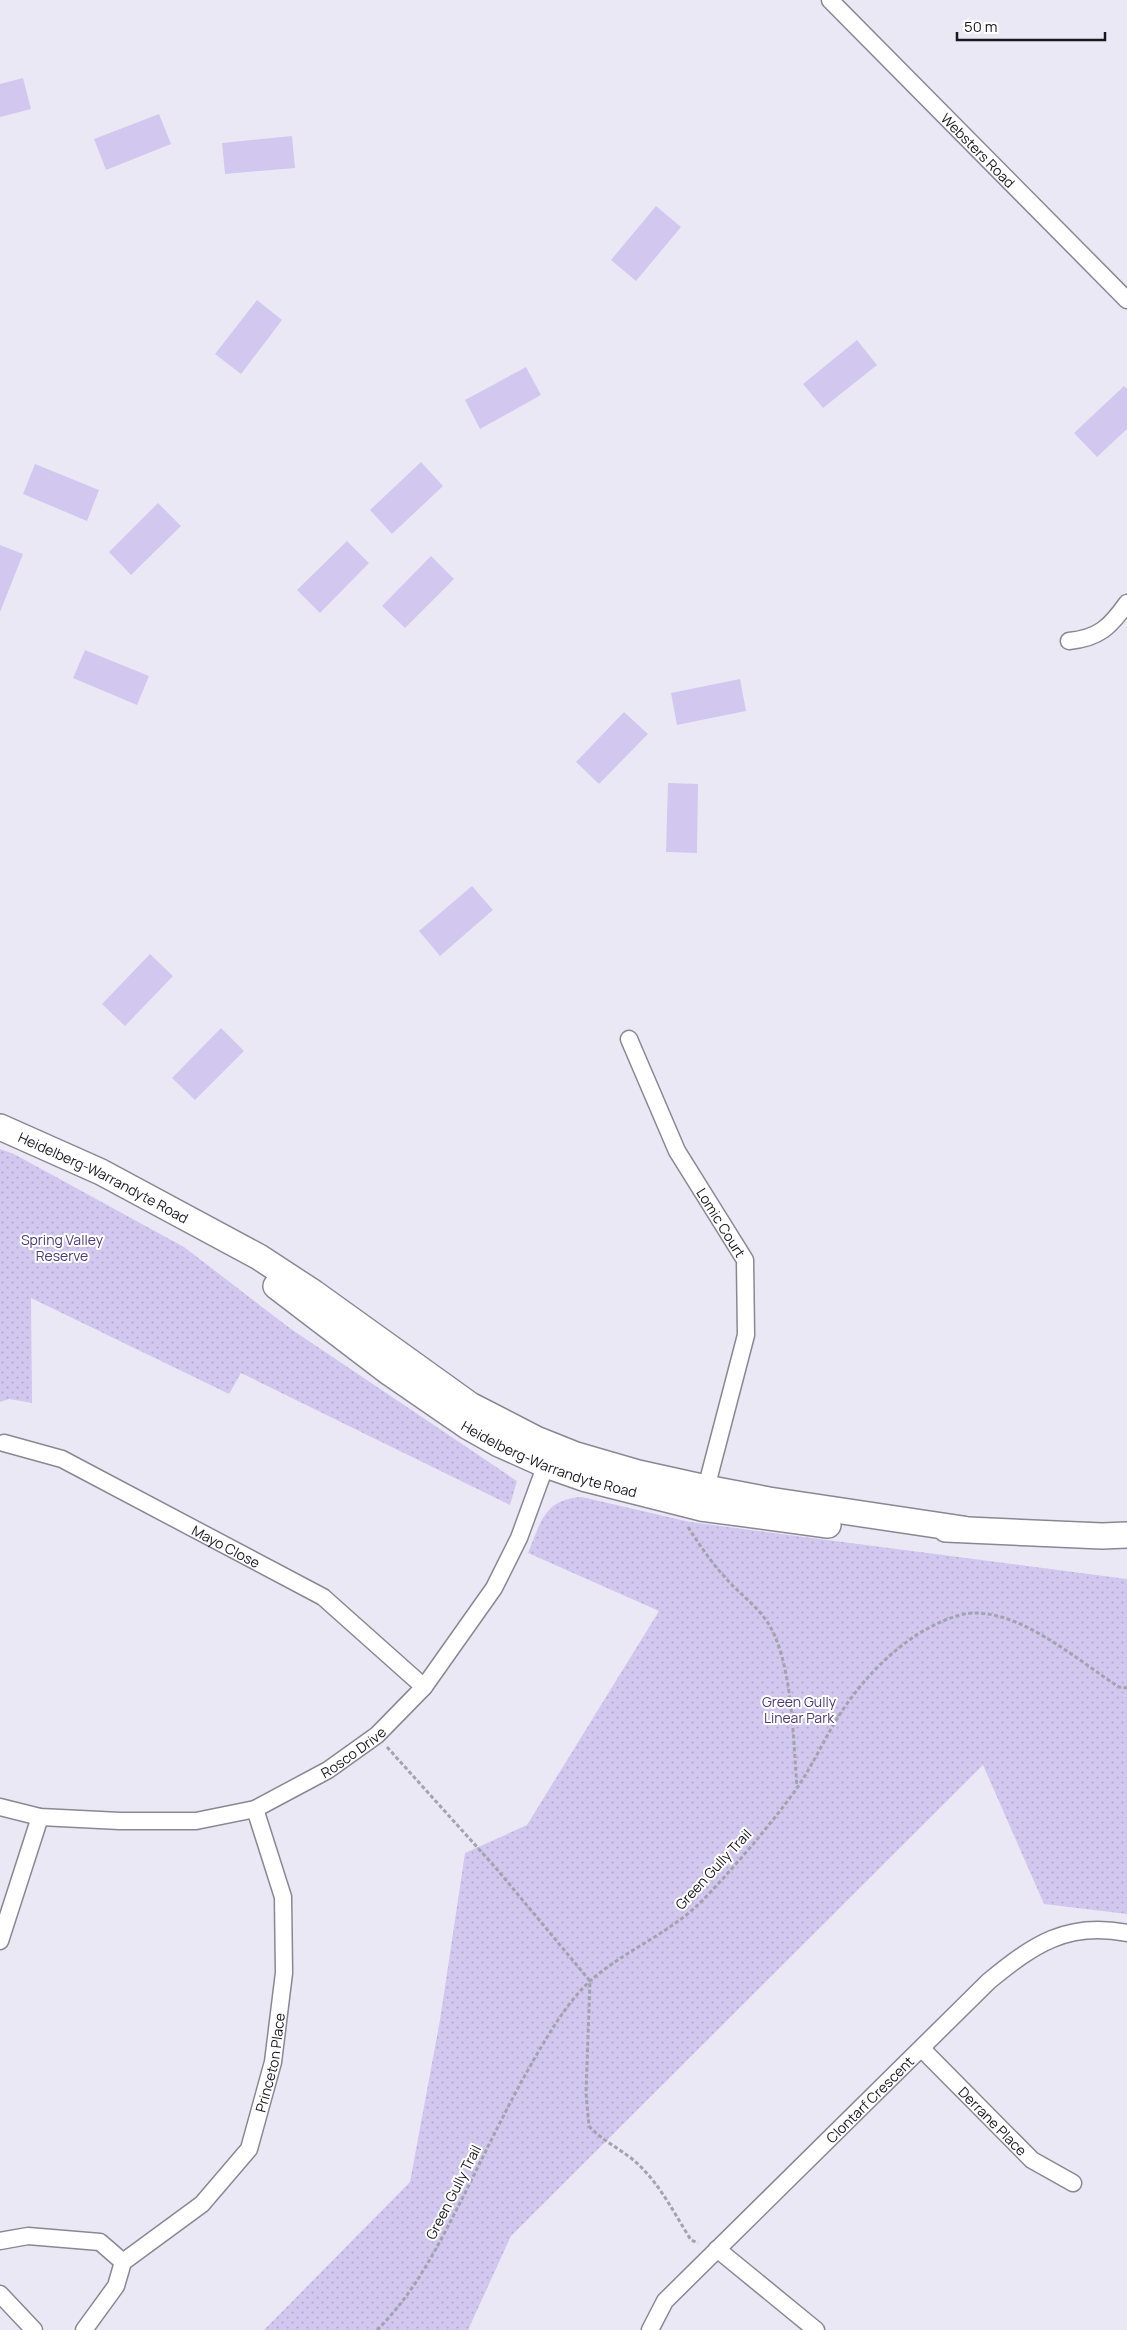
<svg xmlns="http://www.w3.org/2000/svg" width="1127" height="2330" font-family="Manrope,sans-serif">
<defs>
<pattern id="park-dots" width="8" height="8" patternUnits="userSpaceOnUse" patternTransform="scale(1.25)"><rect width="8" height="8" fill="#d2c8ef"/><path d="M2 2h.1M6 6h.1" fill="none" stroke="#b4abcc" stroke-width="1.8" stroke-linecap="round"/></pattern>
</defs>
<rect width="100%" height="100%" fill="#ebe8f6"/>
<path fill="url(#park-dots)" d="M0,1149l14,5 170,93 107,82 226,152 -7,24 -269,-132 -12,21 -198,-96 1,105 -23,-4 -9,3z
M582,1497l108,25 437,57v335l-83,-10 -61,-139 -472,471 -43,94h-204l146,-148 30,-162 25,-167 62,-28 132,-214 -131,-58c13,-31 16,-54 54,-56z"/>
<path fill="#d2c8ef" d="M23,78l8,31 -31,8v-33z
M159,114l12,30 -65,26 -12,-31z
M292,136l3,32 -70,6 -3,-31z
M656,206l25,21 -45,54 -25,-21z
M257,300l25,20 -41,54 -26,-20z
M857,340l20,25 -54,43 -20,-24z
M526,367l15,28 -61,34 -15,-29z
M1124,386l3,3v40l-30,28 -23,-24z
M421,462l22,24 -51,48 -22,-24z
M35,464l64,26 -12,31 -64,-27z
M158,503l23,23 -50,49 -22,-23z
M347,541l22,22 -49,50 -23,-23z
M0,545l23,9 -23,58z
M431,556l23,23 -49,49 -23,-22z
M85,650l64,26 -12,29 -64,-27z
M740,679l6,32 -69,14 -6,-32z
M624,712l24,22 -49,50 -23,-22z
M668,783l30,1 -1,69 -31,-1z
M472,886l21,24 -53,46 -21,-25z
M150,954l23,22 -48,50 -23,-22z
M221,1028l23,23 -49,49 -23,-22z"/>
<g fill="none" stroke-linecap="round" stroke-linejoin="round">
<g stroke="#8a8793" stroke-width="19">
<g id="minor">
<path id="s1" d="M830,0l297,300"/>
<path d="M1069,641c30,-3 41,-14 58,-38"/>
<path id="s2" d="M629,1039l48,112 68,109 1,75 -42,161"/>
<path id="s3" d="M4,1443l58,16 261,138 101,90"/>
<path id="s4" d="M0,1807l40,10 80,4h76l59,-12 73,-39 49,-35 47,-48 70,-99 25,-50 30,-82"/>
<path d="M0,1941l40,-124"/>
<path id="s5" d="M922,2049l110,111 41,23"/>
<path d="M0,2241l28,-5 72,6 23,20"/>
<path d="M717,2249l99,81"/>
<path d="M0,2294l34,36"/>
<path id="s6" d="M84,2330l32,-44 7,-24 79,-58 47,-55 24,-87 11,-89 -1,-76 -28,-88"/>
<path id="s7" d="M650,2330l15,-29 324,-320c44,-36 78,-60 138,-48"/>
</g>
</g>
<g stroke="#8a8793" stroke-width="28">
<g id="primary">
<path id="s8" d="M0,1127l101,45 158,85 55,36 156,112 66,34 40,16 62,18 68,15 63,12 194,29"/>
<path id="s9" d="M276,1286l114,87 77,53 32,18 47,21 40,14 115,29 127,17"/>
<path d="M946,1529l156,7 25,-1"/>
</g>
</g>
<path stroke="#a4a2ad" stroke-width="3" stroke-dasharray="4 2.5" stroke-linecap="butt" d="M688,1527c11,17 22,34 36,49 13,16 30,27 42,44 27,38 27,121 31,167
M792,1714l47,1
M387,1747l108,120 95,114 -4,112 3,33c13,15 34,24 49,38 23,22 36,49 53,76l7,3
M377,2330c39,-38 63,-88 88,-137 29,-58 57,-118 93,-173 9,-13 20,-28 32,-39 35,-31 81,-48 114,-82 32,-34 63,-70 91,-108 17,-24 29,-52 45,-77 21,-32 46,-59 78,-80 15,-9 29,-16 46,-20 52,-9 114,47 155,73l8,1"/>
<use href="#minor" stroke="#fff" stroke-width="16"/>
<use href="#primary" stroke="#fff" stroke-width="25"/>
</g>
<g text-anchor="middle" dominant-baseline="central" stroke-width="4" stroke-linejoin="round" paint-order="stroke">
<g font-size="14" fill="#18171c" stroke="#fff">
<text stroke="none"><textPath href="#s1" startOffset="211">Websters Road</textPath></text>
<text stroke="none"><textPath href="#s8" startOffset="115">Heidelberg-Warrandyte Road</textPath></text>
<text stroke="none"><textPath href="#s2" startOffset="206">Lomic Court</textPath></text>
<text stroke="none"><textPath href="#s9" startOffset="326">Heidelberg-Warrandyte Road</textPath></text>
<text stroke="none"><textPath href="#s3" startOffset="246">Mayo Close</textPath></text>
<text stroke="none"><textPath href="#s4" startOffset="371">Rosco Drive</textPath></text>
<text transform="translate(713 1869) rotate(-47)">Green Gully Trail</text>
<text stroke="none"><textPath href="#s6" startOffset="339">Princeton Place</textPath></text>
<text stroke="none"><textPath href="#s7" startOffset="320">Clontarf Crescent</textPath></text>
<text stroke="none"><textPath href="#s5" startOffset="101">Derrane Place</textPath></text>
<text transform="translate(453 2192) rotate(-63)">Green Gully Trail</text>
</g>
<g font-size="14" fill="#4d3975" stroke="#fff">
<text x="62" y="1239">Spring Valley<tspan x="62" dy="16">Reserve</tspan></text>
<text x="799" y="1701">Green Gully<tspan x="799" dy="16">Linear Park</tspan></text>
</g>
</g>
<path d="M957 32v8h148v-8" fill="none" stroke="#18171c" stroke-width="2.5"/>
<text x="964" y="32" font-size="15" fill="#18171c" stroke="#ffffff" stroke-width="4" paint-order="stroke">50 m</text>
</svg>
